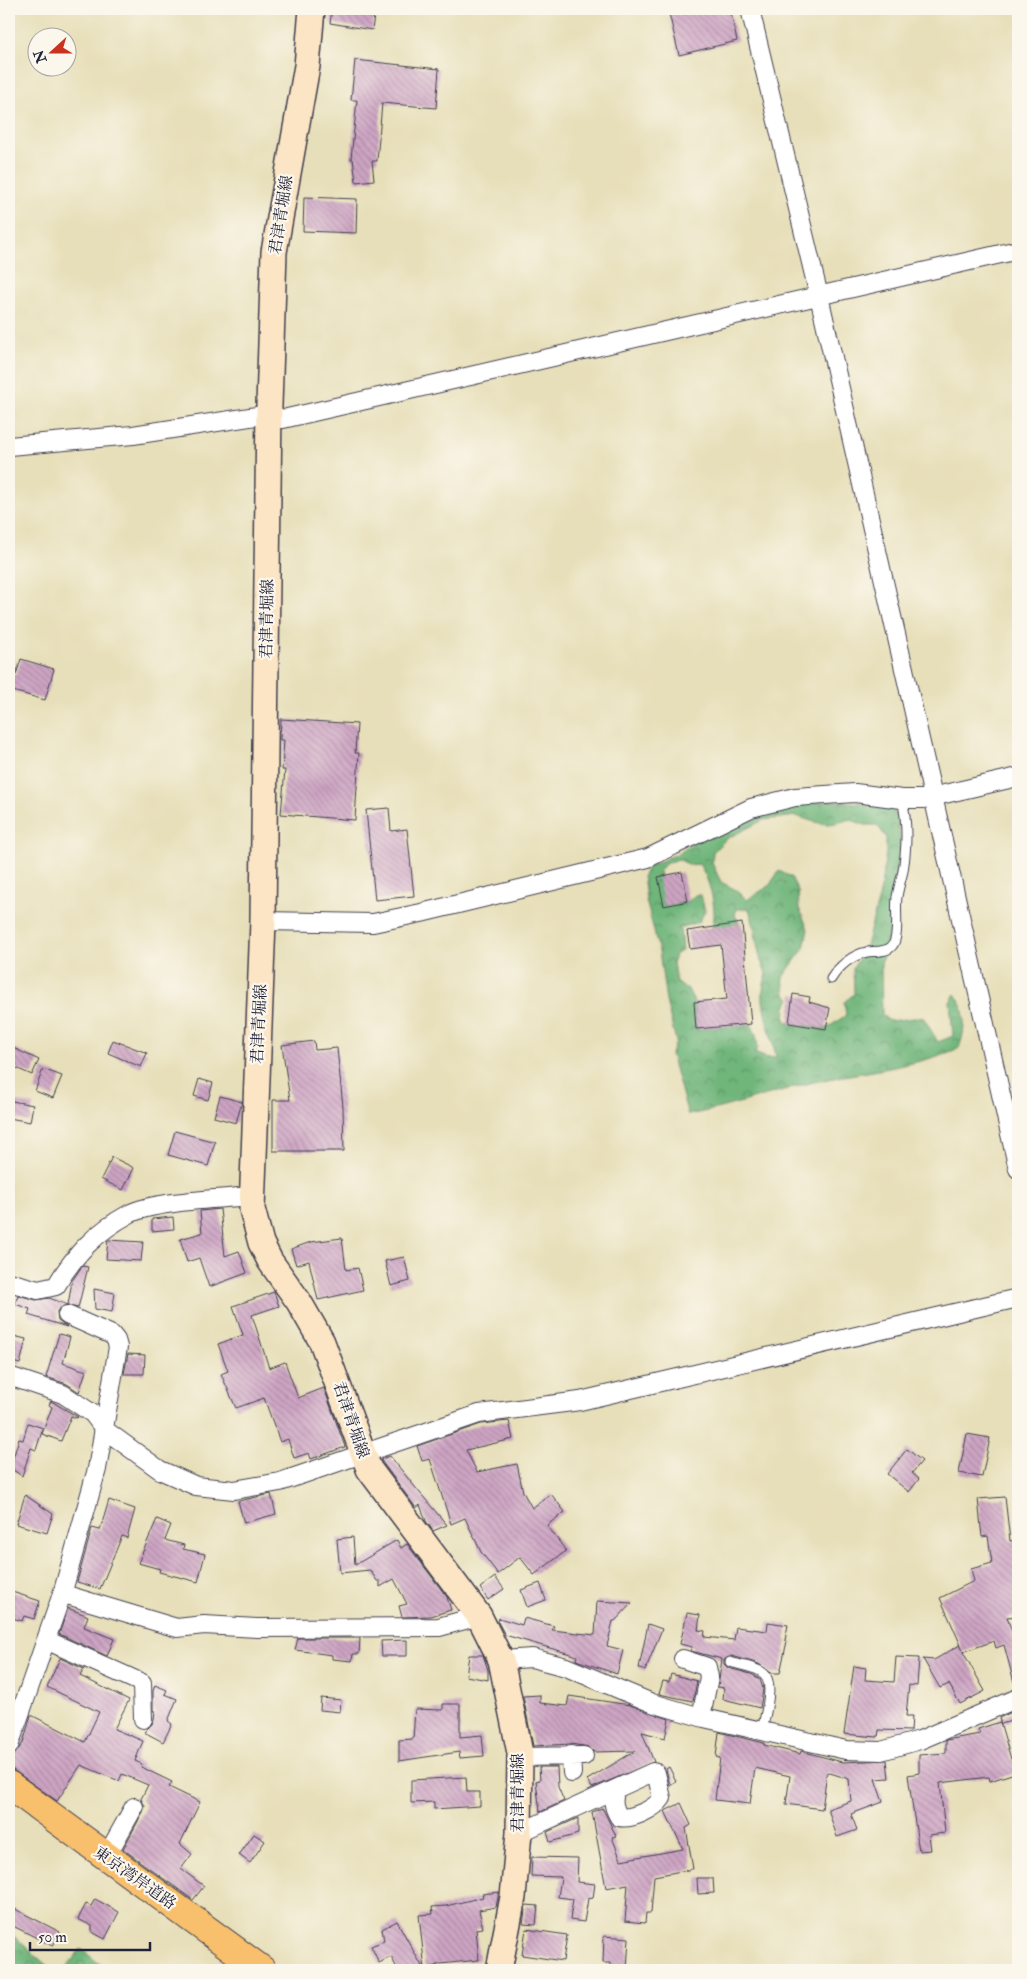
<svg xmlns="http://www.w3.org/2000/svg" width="1027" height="1979" font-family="'IM FELL Double Pica','Noto Serif JP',serif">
<defs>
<pattern id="forest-crowns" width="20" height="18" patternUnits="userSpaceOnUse" patternTransform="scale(1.25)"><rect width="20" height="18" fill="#6fb57a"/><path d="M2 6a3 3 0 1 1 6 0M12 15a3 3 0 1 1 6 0" fill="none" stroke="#5b9365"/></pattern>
<pattern id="building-back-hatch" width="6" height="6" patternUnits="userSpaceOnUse" patternTransform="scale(1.25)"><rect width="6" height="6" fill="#cea5c4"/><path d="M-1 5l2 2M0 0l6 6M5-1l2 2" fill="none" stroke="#a786a0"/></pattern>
</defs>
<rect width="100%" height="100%" fill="#fbf7ec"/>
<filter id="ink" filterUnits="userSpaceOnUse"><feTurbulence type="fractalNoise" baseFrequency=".02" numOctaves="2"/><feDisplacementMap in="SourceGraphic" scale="10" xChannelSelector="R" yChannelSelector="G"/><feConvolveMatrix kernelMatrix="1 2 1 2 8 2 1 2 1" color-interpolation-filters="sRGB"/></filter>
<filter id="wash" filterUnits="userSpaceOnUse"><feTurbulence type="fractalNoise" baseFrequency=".0096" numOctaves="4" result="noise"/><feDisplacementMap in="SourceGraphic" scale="20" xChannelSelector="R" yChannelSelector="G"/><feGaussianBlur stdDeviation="1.12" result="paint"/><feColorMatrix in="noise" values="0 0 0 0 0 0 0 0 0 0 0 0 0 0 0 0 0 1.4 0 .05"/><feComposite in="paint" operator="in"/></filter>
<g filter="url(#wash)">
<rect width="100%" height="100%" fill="#e7dfb9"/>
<path fill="url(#forest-crowns)" stroke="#486c5a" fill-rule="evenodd" d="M830,801l35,2 27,6 6,10 3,28 -9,53v21l-11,43 1,51 7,6 34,-4 15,25 15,-6 -3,-34 5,-8c12,16 11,35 4,54 -47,20 -96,23 -145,34 -42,10 -83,25 -126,33l-17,-61 5,-13 -10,-40 -7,-50 -13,-51 -3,-25 6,-9 28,-12 13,-10 65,-34zM796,816c22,7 31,12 53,3l16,6h12l9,12v16l-7,45 -14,51 -12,19 1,26 -10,8 2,13 -20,14 -37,-6 -4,-3 1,-13 4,-9 -5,-4 -2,-17 21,-29 4,-19 -9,-21 -1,-17 -7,-14 -12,-6 -10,15 -22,14 -9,-9 -17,-9 -9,-19 1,-11 13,-13 37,-19zM678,859l12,6 9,-1c11,16 19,47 13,65l28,12 4,-8 -9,-18 2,-6h12c8,22 7,46 18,66 -12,23 5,58 9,82l-9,1 -13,-5 4,-5 -2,-13 -5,-11 -55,5 -2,-27 -6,-13 -12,-6 -3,-21 2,-8 7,-3 -2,-23 19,-6 6,-11 -4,-16h-6l-6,6 -24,5 -6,-35 6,-7z
M9,1932l43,38h-43z
M81,1949l26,21h-43z"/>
<g id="blocks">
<path fill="url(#building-back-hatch)" d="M332,9h43l-3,21 -42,-7z
M668,9h62l7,32 -58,14z
M355,60l84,9 -3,39 -54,-5 -5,58h-5l2,19 -18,2 -3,-23h-2l6,-59h-6z
M304,197l53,2 -1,34 -53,-2z
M21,659l33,10 -9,31 -36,-10v-17l7,2z
M281,719l76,5 -2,29h4l-4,67 -74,-6 4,-44h-3l2,-30h-4z
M389,808l2,23 16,-2 7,67 -39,4 -9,-90z
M682,872l6,29 -24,5 -6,-29z
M742,923l9,101 -55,5 -2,-27 33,-3 -6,-54 -31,4 -3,-18z
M793,994l17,3 -1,5 21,6 -4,21 -37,-6z
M113,1040l34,13 -6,14 -33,-14z
M314,1041l1,9 22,-2 6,59 1,44h-71v-51h17l-8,-55z
M9,1046l30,14 -7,15 -23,-10z
M43,1069l19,7 -9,22 -18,-7z
M199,1079l14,4 -5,17 -14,-4z
M220,1096l22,6 -6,21 -22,-6z
M12,1101l21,4 -3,17 -21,-4z
M175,1131l40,11 -7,24 -40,-11z
M112,1157l22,11 -11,22 -22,-11z
M220,1209l5,47 14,-5 8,22 -38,14 -10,-29 -12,4 -7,-23 22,-6 -2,-22z
M173,1217l1,12 -22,2v-12z
M342,1238l4,32 12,-2 5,22 -45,10 -9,-39 -13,4 -5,-16 20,-7z
M108,1240l35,2 -2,19 -35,-2z
M404,1257l6,24 -19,5 -6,-25z
M82,1266l6,1 -10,41 -13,-3 -8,6 1,10 9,6 -39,-12 2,-6 -15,-5 3,-9 18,5 13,-2 19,7 4,-24z
M94,1289l21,4 -3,19 -17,-3z
M274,1292l5,14 -27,9 17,53 16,-6 13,36 26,-10 21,59 -34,12 -2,-6 -15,5 -6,-19 -8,3 -16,-44 -28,10 -15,-34 7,-3 -10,-27 25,-9 -10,-29z
M59,1334l11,3 -7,26 23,8 -7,21 -12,-8 -21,-7z
M9,1335l17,4 -6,25 -11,-3z
M128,1354l17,1 -1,19h-20z
M51,1401l27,16 -1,1 -6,-2 -10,25 -19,-7 10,-27 -3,-2z
M509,1421l4,18 -47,11 11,22 40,-8 6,28 9,16 19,-14 14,18 -18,13 19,26 -32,24 -14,-18 -22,17 -17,-22 -16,-34 -14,6 -21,-65 -8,2 -5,-15 64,-22z
M28,1423l15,5 -7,22 -5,-2 -9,28 -12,-8 9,-29 4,1z
M967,1434l23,4 -8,39 -23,-4z
M907,1449l15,12 -10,12 7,6 -10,13 -22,-18z
M390,1456l25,31 32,38 -14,6 -7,-10 -6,-16 -4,3 -34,-46 -1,-3z
M271,1494l5,20 -32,9 -6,-22z
M25,1495l28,19 -6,19 -31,-9z
M1005,1497l5,44 8,-1v76l-11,1 11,33v31l-4,1 -10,-37 -8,3 -2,-7 -31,11 22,39 -25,13 -11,-20 -9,4 -17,-29 11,1 26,-15 3,5 -23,-52 34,-17 -3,-12 21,-6 -4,-27 -6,1 -4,-38z
M109,1500l26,9 -8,29 -5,-2 -22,53 -23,-7 15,-54 8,2z
M157,1519l14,6 -6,15 19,5 -1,4 22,5 -7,28 -39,-10 1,-3 -22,-6z
M353,1537l2,28 42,-25 4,8 6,-4 40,53 4,13 -20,6 -29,1 -3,-11 8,-2 -13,-25 -14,8v-6h-3l-7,-11 -30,3 -3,-34z
M495,1577l9,12 -16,11 -8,-12z
M540,1583l6,17 -19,7 -6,-17z
M9,1591l31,10 -6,18 -10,-3 -2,5 -13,-4z
M597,1601l35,2 -17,18h-2l-6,25 16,4 -6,24 -41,-14 1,-4 -3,-1 -69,-20 -7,-13 1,-4 23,7 2,-7 30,8 -2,4 43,5z
M68,1608l20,8 -4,11 30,12 -7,17 -48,-22z
M687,1613l13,2 -2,15 7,1 -1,6 30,3 2,-13 31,4 1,-9 20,3 -3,15 2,1 -7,32h-9l-12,-9 -27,-8 -8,4v4l4,4 23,6 9,5 3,10 -3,19 -37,-9 1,-11 -6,-1 4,-28 -31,-8 1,-4 -12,-3z
M648,1624l14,5 -17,42 -6,-3z
M298,1638h62l-1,16h-6l-1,7 -20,-2v-4l-37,-5z
M407,1640v16h-25l-1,-15z
M469,1655h14l5,15v10l-22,-4z
M896,1657l23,1 -2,28 -8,-1 -3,31h6l-1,15 -32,-1 -1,7 -34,-3 10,-68 12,2 -1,12 29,2z
M60,1658l24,11 -4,7 49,24 -15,29 29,12 -8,20 7,3 -1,3 31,15 -3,5 31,15 -20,42 12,10 -11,15 23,17 -11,14 -70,-51 20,-37 2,-6 -4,-7 7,-14 -26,-11 -3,7 -38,-16 -24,36 -48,-34v-6l14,-18 8,-28 54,27 14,-30 -52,-25z
M671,1674l26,7 -4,20 -34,-7 4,-13 6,1z
M155,1685l12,5 -2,4 12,5 -9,22 4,3 -9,18 -19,-10 8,-8 2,-5 1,-8h-2v-20z
M540,1695v8l27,3 2,-10 61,9 39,14 -4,19 -23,-6 12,30 -62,26 -5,-8 48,-29 -41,1 -5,-5 -18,-3 -38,2 -10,-50z
M321,1698l20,2 -1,12 -20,-2z
M443,1704h17v33l22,-2 2,21 -24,2 -1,-6 -60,9v-21l14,-1 2,-30 28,1z
M1018,1709v10l-17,5 -2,-6z
M1000,1722l11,37 7,-2v15l-28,9 -1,-4 -49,6 5,50 -16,2 2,15 -12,1 -11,-76 11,-2v-18l27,-2v-13l34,-6 -2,-5z
M719,1732l45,11v2l36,9 1,-3 41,11 45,-2 2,18 -14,1 8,23 -32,12 6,16 -20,7 -9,-28 23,-8 -2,-22 -22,-7 -5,37 -36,-5 4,-28 -35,-8 -5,36 -35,-4 5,-42 -4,-1z
M539,1767h18l1,20 6,14 -24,11 -4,-31 4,-1z
M669,1767l7,14 -6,4 -4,-16z
M466,1777l1,15h13v14l-46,3v-7l-23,1v-23z
M681,1803l10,22 -5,3 7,41 -39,7 -3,37h-5l-1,10 -20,-2 3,-37 -22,4 -14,-76 10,-4 3,5 11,23 -4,1 9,23 62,-11 -18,-38z
M578,1818v16l-28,8 -3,-10z
M254,1834l11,7 -15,22 -11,-8z
M532,1857l46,1 -1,24 18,2 -2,14 -5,1 -4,23 -14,-2 3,-21 -15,-2 3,-20 -30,-1z
M697,1878h16l1,15 -16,1z
M499,1892l-3,15 -17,3 4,18 -7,1 3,31 -39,4 -15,6 -6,-55 14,-1 -1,-7 14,-1 37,-9 -1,-3z
M95,1899l24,13 -14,27 -13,-7v-6l-14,-7 8,-15 5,2z
M526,1905l12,1 -2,19 -13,-1z
M9,1906l51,26 -7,14 -44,-22z
M397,1921l27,49h-26l-7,-13 -12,6 -8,-17 13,-5 -2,-12z
M526,1929l41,6 -4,26 -41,-6z
M604,1936l25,2 -2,32h-17v-7h-7z"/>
</g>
</g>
<g filter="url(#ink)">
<use href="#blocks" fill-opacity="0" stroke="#403e4e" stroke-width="1"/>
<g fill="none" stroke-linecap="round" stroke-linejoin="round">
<g stroke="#403e4e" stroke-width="11">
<path id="service" d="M831,979c8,-13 21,-24 36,-27 7,-1 19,1 25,-6 8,-9 3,-36 5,-49 1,-8 4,-17 6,-26 4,-25 5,-47 -1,-72
M730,1662c9,3 21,4 30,9 17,7 5,44 2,59"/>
</g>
<g stroke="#403e4e" stroke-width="20">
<path id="minor" d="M750,9l69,287 199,873
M9,446l124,-11 136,-21 14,5 735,-169
M263,921l110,2 48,-10 227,-55 103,-50 44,-11 60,-4 47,6h21l95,-22
M9,1282l29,8 18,-4c18,-31 40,-54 73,-72 25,-13 92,-15 122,-18
M9,1376l54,18 30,20 12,16 55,40 36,16 38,4 46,-8 199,-68 101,-13 438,-103
M63,1591l4,4 110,33 27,-3 53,3 182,-1 40,-11
M46,1640l96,43 1,36
M683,1659l24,8 2,10 -8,40
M501,1660l31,-2 34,9 86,36 52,15 142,32 35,1 39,-11 98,-42
M9,1746l54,-155 34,-122 21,-122 -2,-7 -4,-5 -45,-20
M571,1755l1,18
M520,1757l64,-1
M519,1833l134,-61 3,1 6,25c-7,11 -31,22 -43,19 -6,-10 -7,-17 -3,-28
M106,1857l28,-50"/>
</g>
<g stroke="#403e4e" stroke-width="28">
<path id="secondary" d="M312,9l-5,57 -33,186 -5,153 -6,516 -11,288 9,34 9,18 29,41 23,40 47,127 110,147 22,44 19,93 -1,80 -6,64 -14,73"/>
</g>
<g stroke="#403e4e" stroke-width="30">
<path id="trunk" d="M9,1785l253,185"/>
</g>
<use href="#service" stroke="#fff" stroke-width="9"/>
<use href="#minor" stroke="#fff" stroke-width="18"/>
<use href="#secondary" stroke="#fce5c4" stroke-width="25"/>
<use href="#trunk" stroke="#f8bf6c" stroke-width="28"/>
</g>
</g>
<g text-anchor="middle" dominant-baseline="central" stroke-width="4.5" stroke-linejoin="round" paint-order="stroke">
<g font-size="16" fill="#22223b" stroke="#fbf7ec">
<text transform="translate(281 215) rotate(-81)">君津青堀線</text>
<text transform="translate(267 619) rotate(-89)">君津青堀線</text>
<text transform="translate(259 1024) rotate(-87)">君津青堀線</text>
<text transform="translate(351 1420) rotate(71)">君津青堀線</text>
<text transform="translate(518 1793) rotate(-90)">君津青堀線</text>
<text transform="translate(135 1878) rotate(35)">東京湾岸道路</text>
</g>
</g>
<rect width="1027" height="1979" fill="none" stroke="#fbf7ec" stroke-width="30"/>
<g transform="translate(52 52) rotate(249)"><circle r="24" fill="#fbf7ec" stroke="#a4a2a5"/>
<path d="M0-4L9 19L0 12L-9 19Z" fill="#c8321e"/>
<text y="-8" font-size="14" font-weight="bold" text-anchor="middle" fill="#22223b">N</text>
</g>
<path d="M30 1942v8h120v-8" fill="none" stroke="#22223b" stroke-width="2.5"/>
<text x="38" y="1942" font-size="15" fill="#22223b" stroke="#fbf7ec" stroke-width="4" paint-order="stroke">50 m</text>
</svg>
